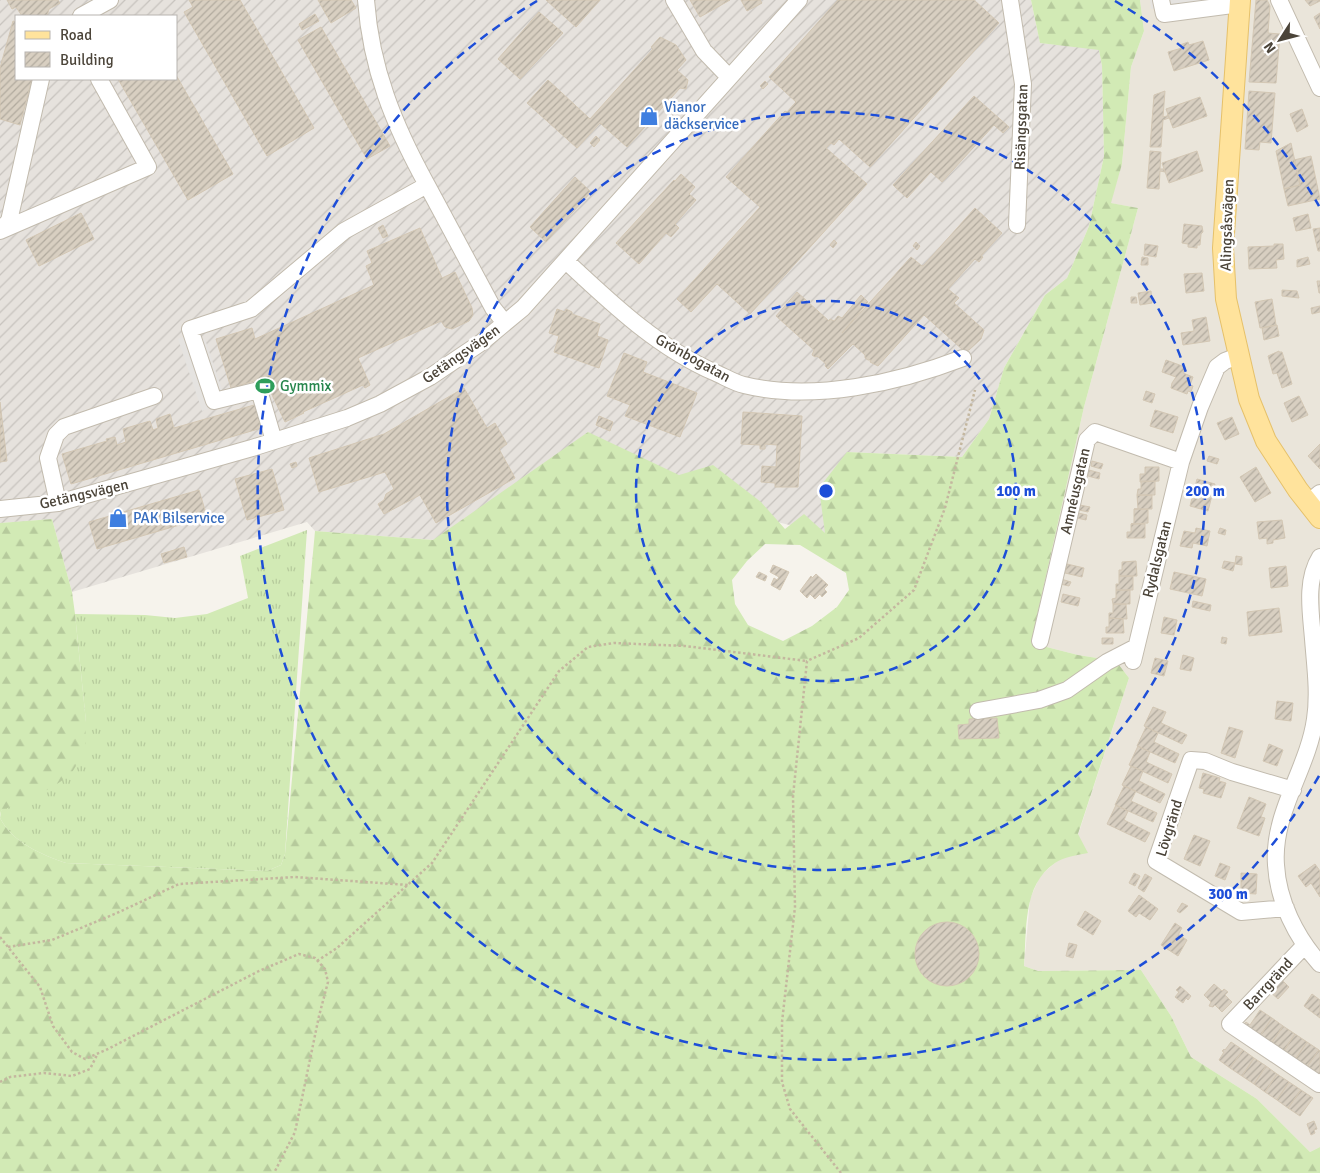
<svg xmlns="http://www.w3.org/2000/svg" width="1320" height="1173" font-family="Signika,sans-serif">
<defs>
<pattern id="industrial-furrows" width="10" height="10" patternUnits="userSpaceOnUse" patternTransform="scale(1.25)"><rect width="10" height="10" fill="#e6e2dd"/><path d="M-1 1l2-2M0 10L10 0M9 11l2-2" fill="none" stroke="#c7c3be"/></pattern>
<pattern id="grass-tufts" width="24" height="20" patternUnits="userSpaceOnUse" patternTransform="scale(1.25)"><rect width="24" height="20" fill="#d2eab5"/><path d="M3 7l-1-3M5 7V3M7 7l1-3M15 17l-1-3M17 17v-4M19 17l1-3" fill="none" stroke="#b6ca9c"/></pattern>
<pattern id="forest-firs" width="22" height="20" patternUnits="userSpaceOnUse" patternTransform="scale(1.25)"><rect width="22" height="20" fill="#d2eab5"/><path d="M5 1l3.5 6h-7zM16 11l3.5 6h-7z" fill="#b6ca9c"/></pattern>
<pattern id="building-hatch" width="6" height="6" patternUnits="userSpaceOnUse" patternTransform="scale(1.25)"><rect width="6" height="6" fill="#d8cfc1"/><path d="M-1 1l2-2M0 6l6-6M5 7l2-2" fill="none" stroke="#b1aa9e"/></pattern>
</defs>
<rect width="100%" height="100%" fill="#f6f3ec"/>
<path fill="#eae5da" d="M1140,0h180v1147l-10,5 -53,-53 -66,-42 -20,-41 -30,-46 -103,1 -14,-5 6,-67 10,-23 16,-14 22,-27 51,-157 -13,-17 -38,-6 -47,-12 53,-236 54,-199 -28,-5 12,-39 9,-97 13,-36z"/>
<path fill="url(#industrial-furrows)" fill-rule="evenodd" d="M0,0h1031l9,43 59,6 3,17 2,90 -15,70 -22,52 -22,17 -41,73 -15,51 -27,38 -115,-5 -21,82 -118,-29 -275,35 -118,-9 -8,-9 -235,70 -20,-73 -52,4zM16,16h160v63h-160z"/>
<path fill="url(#grass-tufts)" d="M307,530l-22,324 -4,11 -14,6 -201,-8c-24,-8 -54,-21 -66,-45l1,-7 85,-89 -11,-108 70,1 30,3 32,-4 41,-16 -8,-42z"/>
<path fill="url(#forest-firs)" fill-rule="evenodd" d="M1031,0h109l4,31 -13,36 -9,97 -11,39 27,5 -54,199 -53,236 47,12 38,6 13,17 -51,156 10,19c-10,2 -25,4 -33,10 -33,22 -28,68 -31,103l14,5 103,-1 30,46 20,41 66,42 53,53 10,-5v26h-1320v-355c12,24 42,37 66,45l201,8 14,-6 4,-11 30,-323 118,9 155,-108 91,43 34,-10 48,37 24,27 19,-15 21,19 -6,-45 28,-36 115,5 27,-38 15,-51 41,-73 22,-17 22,-52 15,-70 -2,-90 -3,-16 -59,-7zM765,544l35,1 46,28 3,17 -12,17 -25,19 -29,15 -35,-16 -13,-21 -3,-24 15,-19z
M52,519l20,73 3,22 11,108 -1,29 -14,23 -18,13 -52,24 -1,4v-292z"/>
<path fill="#e5e3e0" d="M1150,0h58l-57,9z
M189,335l24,72 -11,4 -24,-72z
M205,339l18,54 -7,3 -19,-55z"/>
<path fill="url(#building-hatch)" stroke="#d3c7b4" d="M7,0h51l2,3 -11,6 -2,7h-25l-6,-9 -4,2z
M189,0h51l74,128 -47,28 -83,-144 9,-5z
M318,0h33l5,8 -25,15z
M546,0h54l-24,27z
M690,0h40l-30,17z
M741,0h19l2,3 -15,8z
M838,0h136l25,23 -129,144 -31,-28 -5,6 -3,-2 -5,5 41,36 -117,130 -33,-30 -26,28 -14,-13 83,-92 -34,-30 59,-66 2,1 9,-10 -27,-25z
M1256,0h11l3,6 -2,27 12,1 -4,49 -27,-1z
M1305,0h15v1l-10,5z
M539,12l24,21 -43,46 -22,-20z
M1320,13v16l-6,-12z
M315,14l4,7 -17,9 -3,-6z
M13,21l3,1v57h16l-12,46 -20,-6v-51z
M321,27l69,119 -23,13 -69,-119z
M660,37l16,8 10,15 -9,10 11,10 -2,9 -6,-1 -53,59 -27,-24 -23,25 -50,-45 21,-23 42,39 63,-70 -2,-2z
M1203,41l6,19 -35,11 -6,-19 14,-4 -2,-3 8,-3 1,3z
M176,75l57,99 -45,26 -70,-121h58z
M765,81l3,3 -5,5 -3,-3z
M1165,91l-2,26 4,-1 1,-2 1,4 -6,2 -2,27h-11l4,-52z
M1249,91l26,2 -4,50 -11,-1 -1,8 -14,-1z
M974,96l35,31 -6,6 -9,-8 -52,57 -11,-10 -24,26 -14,-13z
M1200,97l7,19 -34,12 -7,-19z
M1302,109l6,17 -11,6 -7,-18z
M596,136l4,4 -6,7 -4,-4z
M1291,143l9,42 -16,4 -8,-38z
M1150,151l11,1 -1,17h4l1,3 -5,-1 -1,18 -12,-1z
M1197,151l6,20 -34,12 -7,-20z
M1311,156l9,43 -32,7 -4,-17 16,-4 -6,-25z
M681,174l14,13 -6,7 7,6 -21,24 4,4 -8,9 -5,-4 -27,31 -23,-21 58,-63 1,1z
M575,177l16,15 -45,50 -16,-15z
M975,208l27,25 -21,23 2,1 -4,5 -4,-3 -27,30 11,9 -5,5 30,27 -3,9 -12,11 -5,1 -40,-36 -46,51 -8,-4 1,-2h-3l-3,-2v-3l-12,-11 -25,25 -3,-3 1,-2 -9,-8 -2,1 -3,-2 2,-5 -38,-34 21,-24 32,29 1,-2 4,2 4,-5 4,2 19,-23 7,7 -26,31 69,-76 11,9 2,-1z
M81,213l13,26 -55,27 -13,-26z
M1308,214l3,14 -15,3 -3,-13z
M1184,224l18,2 1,6 -2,2 -1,11h-3v3l-9,-1v-3l-6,-1z
M383,225l5,11 -5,2 -5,-10z
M420,228l22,50 13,-6 17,36 1,7 -4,6 -17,8 -7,-2 -4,-6 -83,37 12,27 -5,3 -2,-3 -60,27 1,1 -19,9 -21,-44 -33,10 -15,-49 36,-11 3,11 119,-54 -8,-19 6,-3 -5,-12z
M1320,228v23h-2l-5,-22z
M834,240l3,3 -4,5 -3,-3z
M916,242l4,4 -3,4 -4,-4z
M1145,244l13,2 -2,11 -12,-2z
M1274,244h9l1,15 -8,1 1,8 -28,1 -1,-22 26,-1z
M1142,257l6,1v7h-7z
M1308,257l2,7 -13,3v-7z
M1202,273l2,18 -18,2 -2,-19z
M1317,281h3v12h-1z
M1282,290l15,1 2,7 -17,-2z
M1151,291l1,12 -12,2 -2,-12z
M1131,297h5l1,6h-6z
M1272,299l4,26 -16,3 -5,-26z
M1320,306v6l-8,2 -1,-6z
M557,309l8,3 1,-3 6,3v2l28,10 -3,12 11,4 -9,28 -45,-16 5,-16 -10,-3z
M1206,317l4,24 -27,4 -2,-12 13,-2 -2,-11z
M1277,325l2,11 -15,4 -2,-12z
M1279,351v1h3l10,32 -10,4 -5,-15 -4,1 -5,-18z
M624,353l23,9 -4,10 54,21 -17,44 -55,-21 5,-11 -23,-9z
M1166,360l19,7 -2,6 10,4 -3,8 3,1 -2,6 -3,-1 -1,3 -16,-6 1,-5 4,-6 -14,-5z
M464,388l23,40 8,-5 12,21 -8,5 16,29 -79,45 -16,-28 -36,19 -6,-10 6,-4 2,-6 8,-5 -9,-17 -66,20 -10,-34 75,-24z
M1146,391l9,3 -3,9 -9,-3z
M1299,396l9,19 -16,7 -8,-19z
M0,402l7,59 -7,1z
M261,403l4,24 -194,57 -9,-30 45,-13 -1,-2 9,-2 2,8 9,-3 -3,-13 27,-8 3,9 5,-2 -2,-9 14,-5 4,14z
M1155,410l23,7 -5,16 -23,-7z
M743,412l59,4 -4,71h-23v-4l-14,-1 1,-16 14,1 1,-22 -12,-1v5h-5v-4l-19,-1z
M599,416l14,6 -3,9 -14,-6z
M1232,417l7,17 -14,6 -8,-17z
M1320,444v25l-12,-13z
M1209,456l10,3 -2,5 -10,-3z
M1092,461l11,3 -2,5 -10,-3z
M296,462l1,4 -5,2 -2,-4z
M1145,467h14v14l-19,1v-8h5z
M1256,467l15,26 -16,9 -15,-25z
M272,469l12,41 -37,10 -12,-41z
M1089,470l11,3 -1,6 -11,-3z
M1197,479l18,5 -7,27 -18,-5z
M1141,481h14v14h-18l1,-6h3z
M199,490l8,27 -110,32 -8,-27z
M1137,495h15v14h-18h4z
M1080,505l10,2 -2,5 -9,-2z
M1134,509h14v14l-17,1 3,-1z
M1078,513l9,2 -1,5 -9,-2z
M1282,520l3,18 -12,2v3l-6,1v-6l-8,1 -2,-17z
M1131,524h14v14h-18v-6h4z
M1196,528l14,3 -3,15 -14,-3 -1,5 -12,-2 4,-15 11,2z
M1220,528l6,2 -1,5 -7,-2z
M184,547l3,10 -23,6 -3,-9z
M1236,556l6,1v8l-7,-1z
M1136,561l1,15h-18v-6h3v-8z
M1224,561l11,2 -2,8 -11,-3z
M1067,564l17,4 -2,9 -17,-4z
M773,565l16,7 -9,18 -9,-5 3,-7 3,2 2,-3 -9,-5z
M1286,566l2,20 -17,2 -2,-20z
M759,572l8,4 -2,5 -9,-4z
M1174,572l32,7 -4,17 -32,-7z
M816,574l12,11 -4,4 3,3 -5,5 -2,-3 -5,5 -5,-5 -3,4 -7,-7 11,-15 1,2z
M1119,576h14v14h-17v-6h3z
M1061,579l10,3 -2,4 -9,-2z
M1116,590h14v14h-17l-1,-5 4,-1z
M1063,594l17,4 -2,8 -17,-4z
M1193,601l18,4 -1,6 -18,-4z
M1113,604h13l1,15 -18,-1v-5h4z
M1279,608l3,24 -33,4 -2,-24z
M1164,617l13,3 -3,15 -13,-2z
M1109,618l14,1 1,14h-18v-6h3z
M1222,637l5,1 -1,6 -5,-1z
M1102,638h11v6h-11z
M1183,655l11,3 -3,13 -11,-2z
M1155,658l13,3 -4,15 -13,-3z
M1277,701l16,2 -2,18 -16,-2z
M1153,707l13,5 -5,11 26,12 -5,9 -38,-18z
M997,718l2,20 -40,1 -1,-14 11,-1v-5z
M1146,727l12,6 -4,9 25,12 -4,9 -38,-17z
M1229,727l14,4 -8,27 -14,-5z
M1269,744l14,6 -6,16 -14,-5z
M1138,746l12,6 -4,10 26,12 -4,9 -39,-18z
M1131,766l12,5 -4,10 26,13 -5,9 -38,-18z
M1203,773l17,5 -1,3 7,2 -5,15 -18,-5 1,-4 -5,-1z
M1124,786l12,5 -5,10 26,12 -4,9 -38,-17z
M1249,797l17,7 -5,13 4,1 -6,18 -22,-8z
M1116,805l12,6 -4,9 26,13 -5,9 -38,-18z
M1194,835l16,6 -10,25 -16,-7z
M1220,863l10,4 -5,13 -10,-4z
M1315,864l5,7v26l-9,-14 -5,4 -8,-11z
M1134,873l6,3 -5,10 -6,-3z
M1241,873l16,1 -1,20 -15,-1z
M1145,874l7,4 -8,14 -6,-4z
M1139,895l19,14 -8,11 -11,-7 -3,4 -8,-6z
M1182,903l6,3 -8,7 -3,-2z
M1085,911l16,10 -8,14 -16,-10z
M915 954a32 32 0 1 1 64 0a32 32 0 1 1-64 0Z
M1175,923l7,5 -3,5v2l8,5 -9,16 -17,-11z
M1069,943l8,2 -4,13 -7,-2z
M1281,979l8,8 -11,12 -9,-8z
M1214,984l8,7 2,-2 4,3 -3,3 7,7 -10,10 -7,-7 -2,2 -4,-1 2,-4 -7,-7z
M1180,986l11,10 -3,4 -2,-2 -3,5 -8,-6 4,-5 -3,-2z
M1312,994l8,6v18l-16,-12z
M1260,1010l12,8 -12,18 -16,-11 2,-3 4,3z
M1272,1018l11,8 -12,18 -11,-8z
M1283,1026l12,8 -12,18 -12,-8z
M1295,1034l12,8 -12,18 -12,-8z
M1231,1042l12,8 -13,18 -11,-8 5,-8 -2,-1 2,-2 1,1z
M1307,1042l12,8 -13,18 -11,-8z
M1243,1050l11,8 -12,18 -12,-8z
M1319,1050l1,1v23l-2,2 -12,-8z
M1254,1058l12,8 -12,18 -12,-8z
M1266,1066l11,8 -12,18 -11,-8z
M1277,1074l12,8 -12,18 -12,-8z
M1289,1082l12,8 -13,18 -11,-8z
M1301,1090l12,8 -13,18 -12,-8z
M1314,1121l3,8 -3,1 1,3 -4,2 -4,-11z"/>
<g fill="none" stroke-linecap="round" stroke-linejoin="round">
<g stroke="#c2bbae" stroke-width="18">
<path id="minor" d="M366,0c5,69 28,125 61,185
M674,0l30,51 25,26
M1010,0l13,84 -6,141
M1161,0l3,14 76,-10
M1279,0l41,88
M81,16l29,-16
M0,230l9,-9 32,-142
M0,231l148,-64 -49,-88
M566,261c46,43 92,87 150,112 9,4 19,10 28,12 69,17 154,-2 219,-27
M274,441l-15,-51 -45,11 -24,-72 61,-20 93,-78 83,-46 66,123 12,15
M58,503l-10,-45 8,-23 8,-8 90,-31
M1308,503l12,-10
M0,509l58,-6 194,-55 95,-30 33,-14 50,-27 52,-35 41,-34 276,-308
M1320,557c-15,24 -9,56 -7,82 2,26 6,54 2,80 -7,50 -43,94 -39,146 2,36 20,72 44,99
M1040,641l47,-201 8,-8 86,30
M1133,661l48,-199 19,-55 17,-40 8,-6 13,-5
M978,711l61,-11 28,-10 40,-28 29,-15
M1286,908l-45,4 -85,-51 35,-101 14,1 27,11 61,18
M1305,945l-75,79 89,60 1,-2"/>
</g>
<g stroke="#e6c16a" stroke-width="22">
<path id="major" d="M1240,0l-17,248 3,51 23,100 17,42 32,49 22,28"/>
</g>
<path stroke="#c4b79f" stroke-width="2.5" stroke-dasharray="2.5 2.5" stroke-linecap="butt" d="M0,937l40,50 13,39 19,26 13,7 21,-9 153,-79 40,-17 16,4 10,11 3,13 -9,34 -24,116 -21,41
M8,947l44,-7 65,-27 62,-29 116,-7 113,8
M317,961l20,-13 95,-85 127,-192 29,-24 26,-4 71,3 122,15
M0,1082l10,-5 34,-4 28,3 18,-7 8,-16
M841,1173l-51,-64 -8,-27v-60l13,-115 -2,-111 14,-135 52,-23 55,-48 31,-82 30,-118"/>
<use href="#minor" stroke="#fff" stroke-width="16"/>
<use href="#major" stroke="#ffe39c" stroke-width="20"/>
</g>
<g fill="none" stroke="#1d4ed8" stroke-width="2.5" stroke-dasharray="9 6">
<circle cx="826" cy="491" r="190"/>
<circle cx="826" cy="491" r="379"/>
<path d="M1319 776A569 569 0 1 1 537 1M1115 1A569 569 0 0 1 1319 206"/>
</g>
<defs>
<g id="shop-bare" transform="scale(1.5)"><path d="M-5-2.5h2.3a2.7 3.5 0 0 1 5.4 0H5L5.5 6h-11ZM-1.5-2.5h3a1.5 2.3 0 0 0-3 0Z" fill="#3f7fe0" stroke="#fff" stroke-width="2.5" paint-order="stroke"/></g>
<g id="stadium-bare" transform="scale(1.5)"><path d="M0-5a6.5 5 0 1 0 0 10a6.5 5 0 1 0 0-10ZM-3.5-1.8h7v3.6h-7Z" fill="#2e9e5b" stroke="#fff" stroke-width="2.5" paint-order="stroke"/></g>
</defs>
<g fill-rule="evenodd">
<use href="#shop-bare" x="649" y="116"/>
<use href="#stadium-bare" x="265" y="386"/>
<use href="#shop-bare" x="118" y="518"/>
</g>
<g text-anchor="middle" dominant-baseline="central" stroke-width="5" stroke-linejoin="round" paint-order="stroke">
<g font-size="15" fill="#366cbe" stroke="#fff" text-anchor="start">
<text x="664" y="107">Vianor<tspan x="664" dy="17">däckservice</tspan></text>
<text x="133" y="518">PAK Bilservice</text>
</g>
<g font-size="15" fill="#4b4439" stroke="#fff">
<text transform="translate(1021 127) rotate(-88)">Risängsgatan</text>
<text transform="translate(1227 225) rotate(-88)">Alingsåsvägen</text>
<text transform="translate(461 354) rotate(-35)">Getängsvägen</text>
<text transform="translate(693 358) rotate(29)">Grönbogatan</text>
<text transform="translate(1075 491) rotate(-77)">Amnéusgatan</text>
<text transform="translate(84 494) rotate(-13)">Getängsvägen</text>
<text transform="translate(1157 559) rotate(-76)">Rydalsgatan</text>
<text transform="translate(1169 828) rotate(-73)">Lövgränd</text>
<text transform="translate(1268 984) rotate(-47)">Barrgränd</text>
</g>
<g font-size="15" fill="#27864d" stroke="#fff" text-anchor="start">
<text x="280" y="386">Gymmix</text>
</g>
</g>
<circle cx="826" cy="491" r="8" fill="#1d4ed8" stroke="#fff" stroke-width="2.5"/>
<g font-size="15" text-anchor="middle" font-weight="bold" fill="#1d4ed8" stroke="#fff" stroke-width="5" stroke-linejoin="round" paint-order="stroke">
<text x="1016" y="496">100 m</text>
<text x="1205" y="496">200 m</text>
<text x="1228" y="899">300 m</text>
</g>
<rect x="15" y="15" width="162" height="65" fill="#ffffff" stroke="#b7b4b0"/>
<rect x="25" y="31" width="25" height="8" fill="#ffe39c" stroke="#b7b4b0"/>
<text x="60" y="40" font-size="15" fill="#4b4439">Road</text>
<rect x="25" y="52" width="25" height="15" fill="url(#building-hatch)" stroke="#b7b4b0"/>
<text x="60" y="65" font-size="15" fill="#4b4439">Building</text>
<g transform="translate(1280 40) rotate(234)" stroke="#ffffff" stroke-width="4" paint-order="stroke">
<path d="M0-4L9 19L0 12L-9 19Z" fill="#4b4439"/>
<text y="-8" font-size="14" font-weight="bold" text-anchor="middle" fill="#4b4439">N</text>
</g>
</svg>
